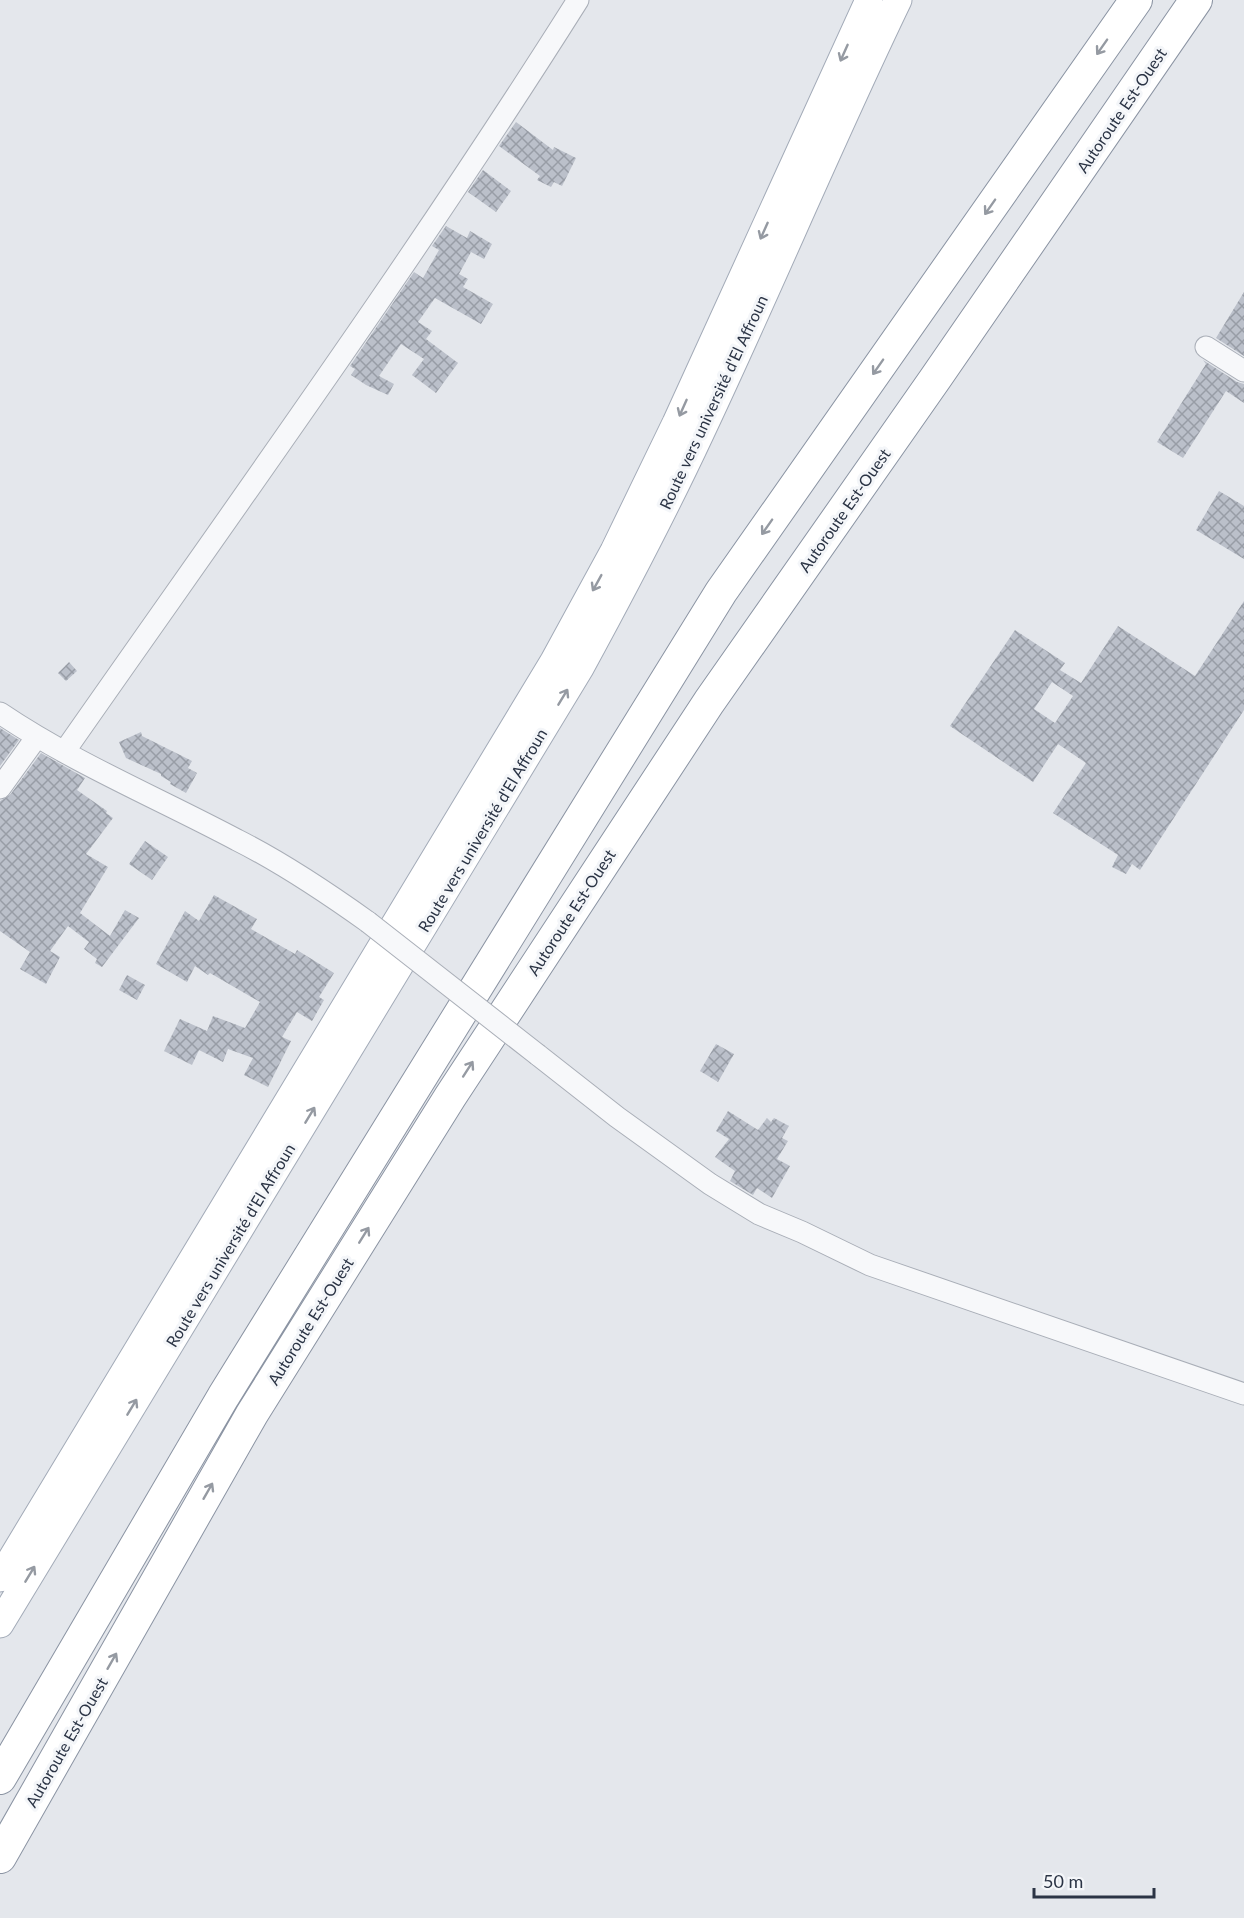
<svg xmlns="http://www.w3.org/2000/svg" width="1244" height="1918" font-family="Lato,sans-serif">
<defs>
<pattern id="building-cross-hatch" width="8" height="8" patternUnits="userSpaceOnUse" patternTransform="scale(1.5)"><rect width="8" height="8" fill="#bbc0ca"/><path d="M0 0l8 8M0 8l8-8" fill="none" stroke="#989da6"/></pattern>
</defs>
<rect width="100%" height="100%" fill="#e4e7ec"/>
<path fill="url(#building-cross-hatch)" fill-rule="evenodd" d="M516,122l37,28 1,-3 22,11 -14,28 -8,-4 -3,5 -14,-7 3,-4 -41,-30z
M483,170l28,21 -15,21 -28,-20z
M446,226l21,12 3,-7 22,13 -8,15 -13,-7 -12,22 9,5 -5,8 30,17 -12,20 -46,-26 -17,24 14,9 -6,8 32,24 -22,30 -24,-18 12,-16 -23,-15 -22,32 15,8 -6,11 -22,-10 -15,-10 4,-6 -5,-3 64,-94 9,6 16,-28 -7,-4z
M1244,292v64l-28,-18z
M1203,360l34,22 7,2v19l-18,-12 -43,67 -26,-16 49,-78z
M1219,491l25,15v53l-48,-29z
M1244,601v109l-104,160 -8,-6 -6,10 -14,-7 6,-12 -65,-42 33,-50 -28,-19 -25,38 -83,-56 65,-96 50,33 -5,7 21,13 37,-57 77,50zM1052,682l21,14 -18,27 -21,-14z
M69,662l8,9 -11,10 -8,-8z
M0,728l19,12 -19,26z
M141,732l1,4 50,25 -4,7 9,5 -11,20 -16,-9 1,-2 -10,-6v-2l-35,-16 -7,-16z
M41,753l44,25 -8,12 30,21 -1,2 7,5 -27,36 22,13 -28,46 30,23 15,-26 14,8 -37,49 -7,-4 2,-4 -13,-10 5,-7 -21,-16 -18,25 10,6 -14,27 -26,-15 10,-17 -30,-21v-130l10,-6z
M145,841l23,16 -16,23 -23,-16z
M214,895l43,24 -6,10 44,25 2,-4 37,23 -15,24 5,3 -12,21 -15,-9 -15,25 9,4 -23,46 -24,-12 9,-17 -25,-9 -5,13 -24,-12 -7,15 -28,-14 16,-32 27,12 6,-15 32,12 15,-26 -50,-29 -2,2 -13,-9 -8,16 -31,-18 29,-53 14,10z
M127,975l18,10 -8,15 -18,-10z
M716,1044l18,10 -16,28 -18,-11z
M728,1111l30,19 9,-12 4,4 3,-4 15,8 -7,12 6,3 -11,18 13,7 -18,32 -15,-10 -4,7 -23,-14 5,-10 -20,-14 14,-18 -13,-8z"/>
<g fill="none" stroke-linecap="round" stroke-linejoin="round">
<g stroke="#a9aeb7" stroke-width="23">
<path id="minor" d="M1206,347l38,24
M0,713c74,50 158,85 237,127 46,23 89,52 131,82
M64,752c174,-249 352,-495 514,-752
M0,788l36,-50
M538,1055l79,62 93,67 49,30 43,18 68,33 374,129"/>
</g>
<g stroke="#a3abb8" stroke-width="29">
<path id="major" d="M0,1578l554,-917 60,-110 62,-128 193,-423
M0,1624l580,-956c42,-77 83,-155 120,-234 68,-144 129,-291 198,-434"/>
</g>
<g stroke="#8b94a3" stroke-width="34">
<path id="highway" d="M0,1778l223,-381 498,-805 415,-592
M0,1857l252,-443 198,-317 259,-395 226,-323 261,-379"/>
</g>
<use href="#minor" stroke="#f7f8fa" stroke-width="21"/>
<use href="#major" stroke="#fff" stroke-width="27"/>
<use href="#highway" stroke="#fff" stroke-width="32"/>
<g stroke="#a9aeb7" stroke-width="23" stroke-linecap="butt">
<path id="minor-bridge" d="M368,922l170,133"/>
</g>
<use href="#minor-bridge" stroke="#f7f8fa" stroke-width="21"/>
</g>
<defs><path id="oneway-shaft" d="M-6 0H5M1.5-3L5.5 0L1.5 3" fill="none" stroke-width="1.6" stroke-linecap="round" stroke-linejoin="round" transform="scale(1.5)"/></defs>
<g stroke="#959aa2">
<use href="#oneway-shaft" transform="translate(1102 47) rotate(125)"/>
<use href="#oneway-shaft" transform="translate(844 53) rotate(114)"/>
<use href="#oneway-shaft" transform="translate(990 207) rotate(125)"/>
<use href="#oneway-shaft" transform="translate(764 231) rotate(114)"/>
<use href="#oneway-shaft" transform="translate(878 367) rotate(125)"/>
<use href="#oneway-shaft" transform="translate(683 408) rotate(114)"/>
<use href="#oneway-shaft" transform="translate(767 527) rotate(125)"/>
<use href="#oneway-shaft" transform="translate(597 583) rotate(119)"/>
<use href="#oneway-shaft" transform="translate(563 697) rotate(-59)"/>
<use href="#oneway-shaft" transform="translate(468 1069) rotate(-57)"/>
<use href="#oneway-shaft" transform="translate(310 1115) rotate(-59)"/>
<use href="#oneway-shaft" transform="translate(364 1235) rotate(-58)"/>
<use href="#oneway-shaft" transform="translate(132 1407) rotate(-59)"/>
<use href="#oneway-shaft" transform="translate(208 1491) rotate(-60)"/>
<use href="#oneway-shaft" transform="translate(30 1574) rotate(-59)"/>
<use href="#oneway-shaft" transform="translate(112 1661) rotate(-60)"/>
</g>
<g text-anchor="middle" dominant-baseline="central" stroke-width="6" stroke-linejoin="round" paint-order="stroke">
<g font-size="16" fill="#2b3445" stroke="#f4f6f9">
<text transform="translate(1121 110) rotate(-56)">Autoroute Est-Ouest</text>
<text transform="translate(713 402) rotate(-65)">Route vers université d'El Affroun</text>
<text transform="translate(844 510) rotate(-55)">Autoroute Est-Ouest</text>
<text transform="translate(482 830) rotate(-59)">Route vers université d'El Affroun</text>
<text transform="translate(571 912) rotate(-57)">Autoroute Est-Ouest</text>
<text transform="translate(230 1245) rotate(-59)">Route vers université d'El Affroun</text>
<text transform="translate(310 1321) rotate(-58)">Autoroute Est-Ouest</text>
<text transform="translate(66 1742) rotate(-60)">Autoroute Est-Ouest</text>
</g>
</g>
<path d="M1034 1888v9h120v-9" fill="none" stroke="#2b3445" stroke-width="3"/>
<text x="1043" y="1888" font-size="18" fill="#2b3445" stroke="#f4f6f9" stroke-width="4.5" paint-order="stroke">50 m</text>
</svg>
